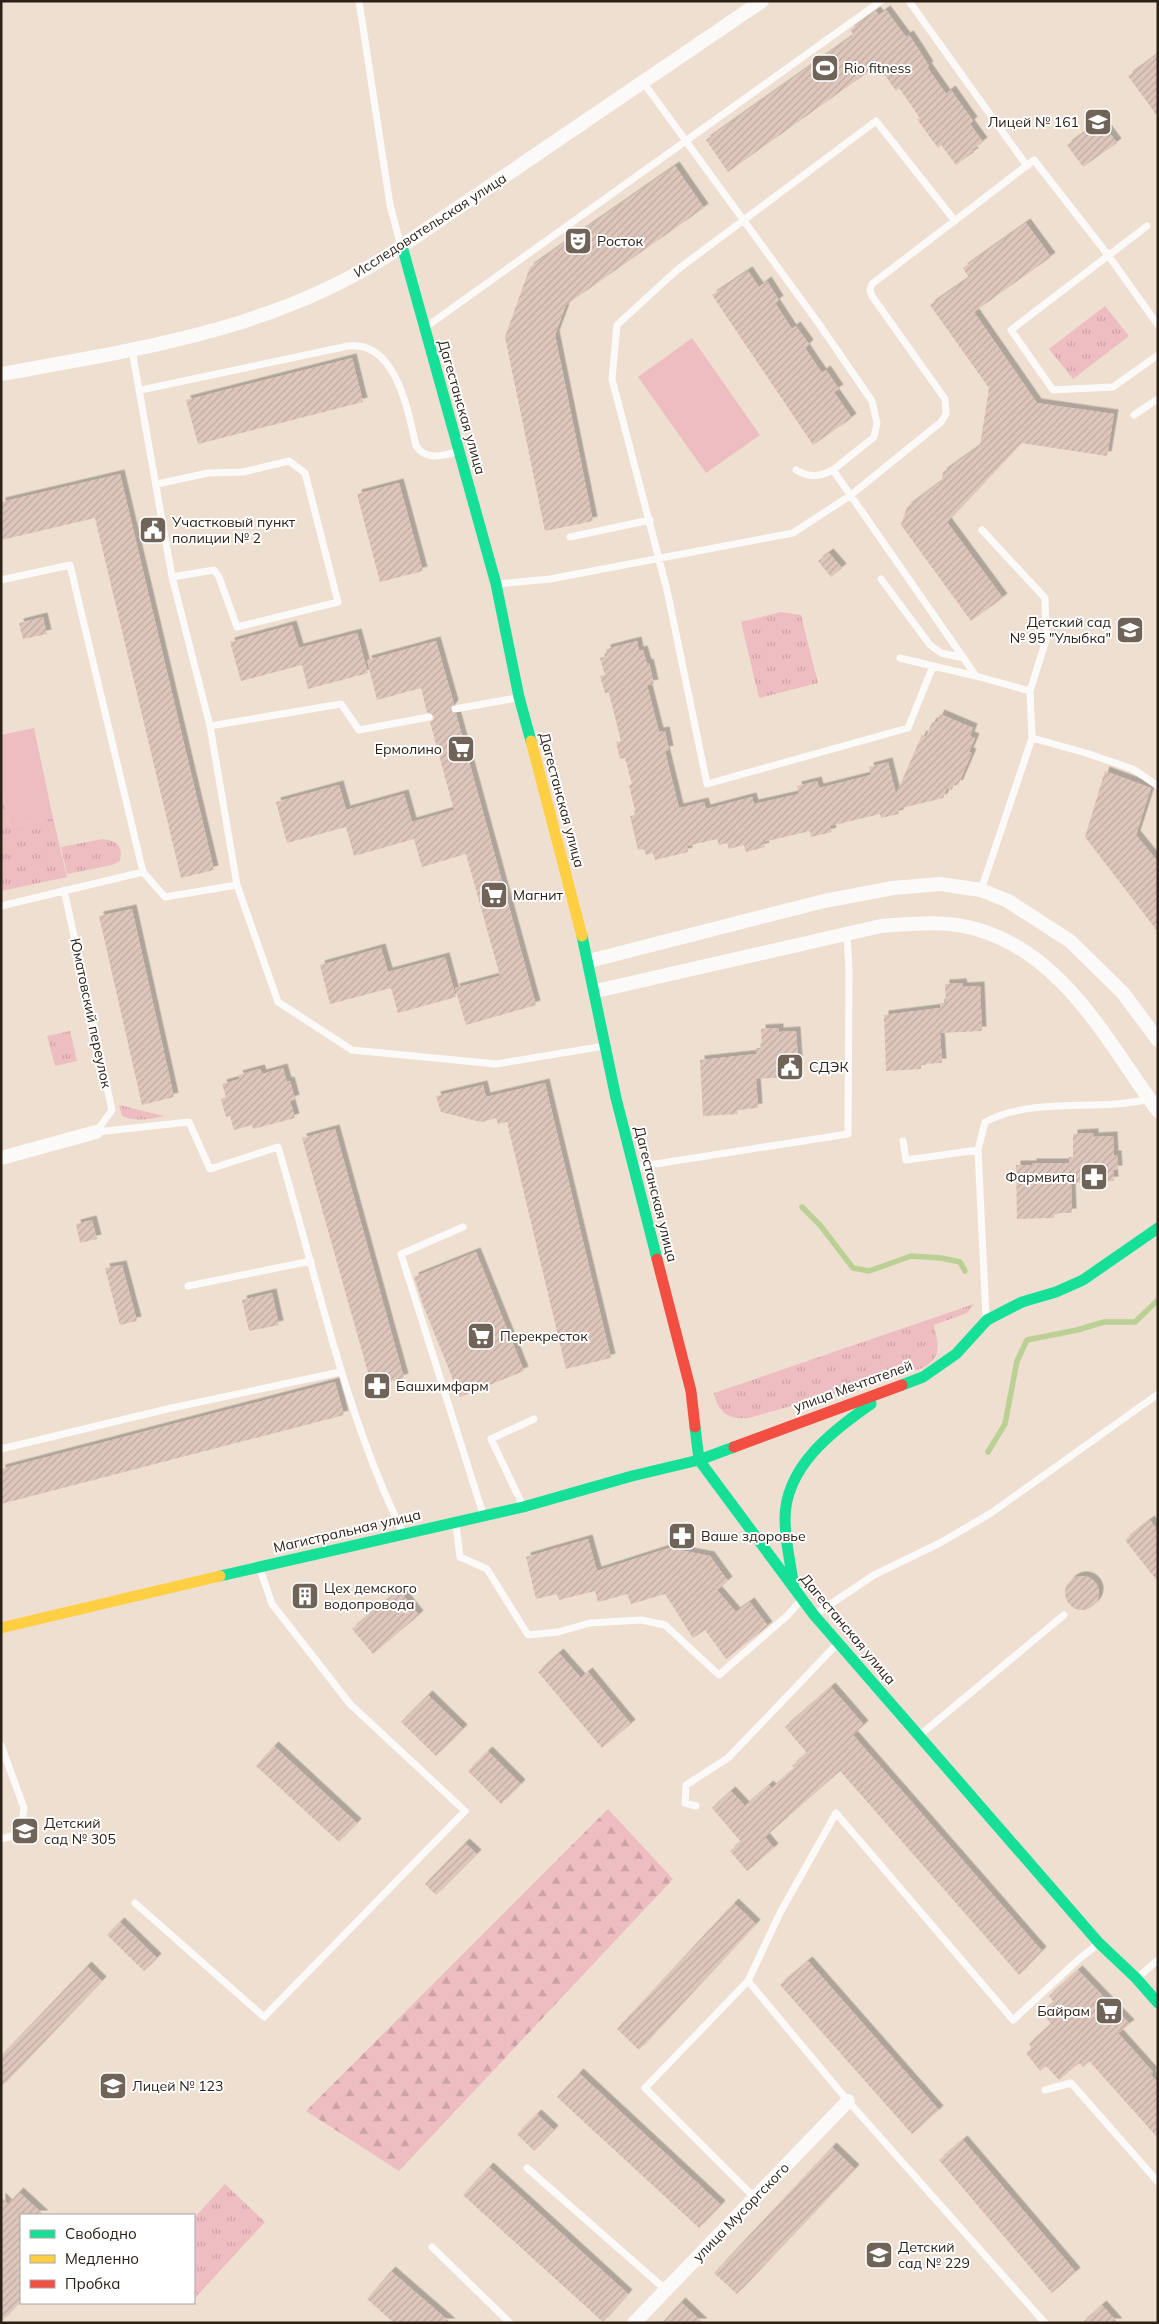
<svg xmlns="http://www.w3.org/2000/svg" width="1159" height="2324" font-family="Mulish,sans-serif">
<defs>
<pattern id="grass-tufts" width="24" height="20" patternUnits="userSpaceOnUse" patternTransform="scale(1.25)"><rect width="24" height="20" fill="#eebdc2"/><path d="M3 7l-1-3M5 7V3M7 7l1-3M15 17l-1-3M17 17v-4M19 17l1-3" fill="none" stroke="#cca2a6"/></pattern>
<pattern id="forest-firs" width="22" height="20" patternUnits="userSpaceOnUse" patternTransform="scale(1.25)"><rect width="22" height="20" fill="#eebdc2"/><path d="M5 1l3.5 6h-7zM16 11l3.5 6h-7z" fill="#cca2a6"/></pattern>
<pattern id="building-hatch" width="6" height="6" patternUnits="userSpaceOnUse" patternTransform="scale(1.25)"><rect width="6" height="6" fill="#dec6bc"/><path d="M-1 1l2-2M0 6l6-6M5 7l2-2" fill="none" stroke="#bfaaa1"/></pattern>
<filter id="shadow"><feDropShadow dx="4.5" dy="-4.5" stdDeviation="0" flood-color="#0004"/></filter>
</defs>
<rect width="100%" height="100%" fill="#eedfd0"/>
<path fill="url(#grass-tufts)" d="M1105,306l24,30 -56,43 -24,-30z
M781,612l20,3 17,68 -59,15 -18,-76z
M1,786l9,41 43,-9 14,59 -66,14z
M103,839c15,2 20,7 17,22l-8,4 -45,9 -6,-27z
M70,1031l7,30 -22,5 -8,-30z
M119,1105l45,11c-15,3 -28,6 -42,0z
M974,1304l-7,9 -33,12c4,20 9,31 -11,43l-174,50c-20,2 -31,-5 -35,-25z
M225,2184l40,38 -71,77v-81z"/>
<path fill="url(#forest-firs)" d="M608,1809l65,70 -274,292 -93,-60z"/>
<path fill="#eebdc2" d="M692,338l68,97 -54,38 -68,-96z
M34,728l19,90 -43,9 -9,-41v-51z"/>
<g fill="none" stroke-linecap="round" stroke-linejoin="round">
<path stroke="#bbd094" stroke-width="5.5" d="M802,1207l18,18 33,43 16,3 42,-15 30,2 19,4 5,9
M988,1452l17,-28 12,-63 10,-21 50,-10 27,-8h31l23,-22"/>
</g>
<path fill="url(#building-hatch)" filter="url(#shadow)" d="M886,10l20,27 3,-2 10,15 10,16 -2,1 19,27 5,-4 22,31 -3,3 13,18 -11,8 2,2 -18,13 -15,-20 -3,3 -21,-29 3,-1 -21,-30 -3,3 -18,-26 -150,107 -22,-32 148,-105 -4,-5 26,-19 3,4z
M1158,54v63l-30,-41z
M1101,121l16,22 -34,24 -16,-22z
M675,166l29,42 -138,97 -11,30 38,186 -48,10 -40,-194 25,-70z
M1026,223l25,34 -77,55 63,91 77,11 -7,42 -86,-13 -74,79 56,76 -32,23 -70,-96 6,-18 35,-26 1,-9 37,-26 9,-58 -59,-83 39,-27 -6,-10z
M748,271l11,16 8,-6 12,19 -4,3 17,26 4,-3 13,18 -4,4 17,25 4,-3 13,19 -5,3 18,26 -39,27 -101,-150z
M352,358l11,44 -165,42 -12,-44z
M120,474l94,396 -33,8 -86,-360 -94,22v-38z
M399,483l24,88 -43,11 -23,-88z
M829,553l13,15 -11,9 -13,-16z
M43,617l4,17 -24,5 -4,-16z
M292,625l7,23 58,-15 11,40 -60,16 -6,-24 -61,16 -11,-39z
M436,641l18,63 -4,6 6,4 80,291 -70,20 -11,-37 45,-12 -34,-122 -44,13 -8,-28 -60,17 -8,-29 -59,16 -11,-41 63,-17 7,25 58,-16 8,28 42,-12 -24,-88 4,-3v-3l-7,-4 -6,-24 -44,12 -10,-40z
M637,641l2,10 4,-1 4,14 2,-1 5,21 -7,1 12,47 6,-1 4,19 -4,1 14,57 25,-6 2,7 46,-12 2,7 45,-10 -2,-8 20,-5 2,7 52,-13 -2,-8 19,-5 8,32 26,-59 4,2 6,-15 4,1 4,-9 33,14 -3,8 5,2 -6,14 3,1 -14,32 -4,-2 -2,7 -5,-2 -4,10 -45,11 1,5 -18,4 -1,-4 -50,12 2,6 -21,5 -1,-6 -47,11 2,5 -19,5 -2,-7 -15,4 -2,-6 -8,2 -2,-6 -30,7 1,6 -33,8 -2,-7 -7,2 -2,-6 -6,1 -8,-34 6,-1 -7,-30 3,-1 -7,-26 -5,1 -4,-17 5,-1 -12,-48h-4l-5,-17 5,-1 -5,-17 7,-2 -1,-7z
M1105,771l46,17 -15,47 22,27v70l-73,-95z
M132,909l42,188 -32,8 -43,-189z
M381,948l7,24 57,-15 11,40 -58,16 -7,-25 -61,16 -10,-39z
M962,983l1,4 17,-1 2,45 -42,2 2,30 -21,1v5l-35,2 -2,-56 56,-7v-5h6l-1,-19z
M779,1028v4l17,-1 3,45 -43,3 2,29 -21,2 1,4 -35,2 -3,-56 57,-6 -1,-6h6l-1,-19z
M283,1068l4,14 3,-1 5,18 -5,2 5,17 -42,11 -1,-4 -18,5 -4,-14 -4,1 -5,-18 5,-2 -4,-13 18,-5 -2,-4 22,-6 2,5z
M545,1083l66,275 -45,11 -59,-247 -9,2 -2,-6 -15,4 -40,-10 -5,-16 47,-11 3,12z
M335,1129l69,249 -32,9 -70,-249z
M1094,1133v4l19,-1 1,19h3l1,15h-5l1,11 -43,2 1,30h-18v5l-37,1 -1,-54h16v-2h37v-6h4v-23z
M92,1220l5,19 -17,4 -4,-19z
M476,1252l48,119 -64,26 -37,-92 -9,-28z
M122,1265l15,56 -17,4 -15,-57z
M272,1293l7,32 -30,6 -7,-31z
M335,1382l9,33 -343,89v-35z
M1150,1520l8,11v51l-33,-42z
M588,1539l9,32 72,-23 41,8 18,25 -11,9 19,22 14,-10 18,24 -42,33 -21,-29 -12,8 -28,-44 -34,10 -4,-10 -29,8 -3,-11 -36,9 -2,-6 -21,5 -10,-42z
M1065 1593a17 17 0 1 1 34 0a17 17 0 1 1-34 0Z
M399,1590l20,25 -46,39 -21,-25z
M559,1653l22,25 7,-6 43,52 -29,24 -64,-76z
M831,1687l33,38 -11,10 189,216 -23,24 -179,-204 -75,66 9,11 -27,23 -17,-20 11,-9 -29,-34 19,-17 14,15 24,-21 3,3 23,-20 -3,-2 15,-13 -22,-26z
M428,1695l35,34 -27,27 -35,-34z
M274,1746l83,77 -18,19 -83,-76z
M488,1751l33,33 -20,20 -33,-33z
M465,1843l12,11 -41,41 -11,-11z
M734,1903l22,21 -117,126 -22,-21z
M120,1922l37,36 -13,13 -37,-36z
M808,1961l131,149 -27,24 -132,-149z
M87,1966l15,15 -101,106v-31z
M1078,1970l52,54 -12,9 35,39 -2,3 7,8v55l-69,-77 -6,6 -4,-4 -20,17 -13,-14 -6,5 -14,-18 6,-5 -3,-4 22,-20 -9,-12 12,-10 -5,-6z
M579,2073l142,132 -22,23 -142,-131z
M537,2114l17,16 -20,21 -17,-17z
M963,2140l113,132 -24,21 -113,-133z
M832,2147l23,22 -118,125 -23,-21z
M489,2167l139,127 -25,28 -140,-127z
M19,2192l25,23h-23v86l-20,21v-125l7,7z
M391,2271l60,52h-57l-27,-24z
M681,2302l22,21h-41z
M1102,2305l16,18h-36z"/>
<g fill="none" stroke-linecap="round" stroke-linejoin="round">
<path stroke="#fcfaf8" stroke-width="7" d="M359,1l31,204 11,41
M909,1l118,165
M643,82l176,242 53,77 5,22 -3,14 -41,33 143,206 54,15
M955,221l-79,-100 -199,149 -60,55 -5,54 55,211 40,194 201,-56 25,-62 43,10
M1147,226l-136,104 42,60 60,-3 45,-32
M426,327l455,-326
M132,350l40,227 38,149 27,159 41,117 74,48 144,14 109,-18
M141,390l207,-44c48,-6 60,65 68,100 11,15 25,10 41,6
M1134,415l24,-16
M796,470c14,8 23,7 37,0
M157,484l51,-11 35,-1 46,-11 16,12 33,129 -101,25 -18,-50 -5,-7 -42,7
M570,537l80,-17
M881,579l49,66 11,8 23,5
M1,580l69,-15 73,307 22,25 72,-12
M497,584l53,-5 243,-46 58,-38 90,-73 5,-8 -1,-15 -73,-103 -2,-6 2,-6 162,-124 74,95 50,70
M900,658l33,8
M455,709l61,-11
M210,726l131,-22 18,26 70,-13
M1032,738l54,15 47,16 25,17
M64,890l48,220 -16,22
M981,890l51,-152 -2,-47 16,-51 -1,-42 -63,-68
M1,906l142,-34
M96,1132l93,-10 21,47 68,-22c39,129 65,262 124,384
M903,1141l3,19 72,-10
M636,1167l212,-33 1,-163 -2,-37
M463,1227l-62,27 82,260
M188,1286l123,-25
M986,1317l-8,-167 7,-28c50,-26 111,-10 164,-23
M1,1449l166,-40 173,-37
M522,1504l-31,-65 43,-20
M456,1525l4,32 27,12 41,66 30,-3 32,-9 51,-3 24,5 54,50 69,-60 13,-15
M816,1614l58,-39 66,-32 51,-30 167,-119
M920,1735l144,-120
M1,1745l23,63 -4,26 -19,5
M696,1806l-11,-3 1,-18 42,-27 109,-114
M135,1903l129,114 201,-206 -115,-107 -78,-100 -12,-35
M1137,1978l21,-18
M748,1981l100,120 197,222
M1045,2090l26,-7 87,99
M527,2168l139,122
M755,2198l-110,-110 103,-107 32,-68 56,-100 177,207 66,-61 19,-15
M432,2247l78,76"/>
<path stroke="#fcfaf8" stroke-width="14" d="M1,374c134,-24 272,-44 389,-120l372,-253
M589,961l235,-60 69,-13 47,-4 41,6 27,11 62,40 53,52 35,47
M596,991l285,-65c30,-2 61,-6 91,2 91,23 135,114 186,183
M1,1158l95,-26
M634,2323l214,-222"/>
<path stroke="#16e098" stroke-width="11" d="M402,246l94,338 23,113 12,44
M582,936l34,162 41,161
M902,1385l21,-8 33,-23 31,-34 35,-18 34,-10 27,-12 75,-52
M695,1427l4,33 115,155 285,328 37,35 22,25
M220,1576l303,-69 109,-31 67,-16 35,-13
M794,1588c-3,-23 -9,-46 -9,-69 0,-52 47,-88 86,-115"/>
<path stroke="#ffcf43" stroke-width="11" d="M531,741l51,195
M1,1628l219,-52"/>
<path stroke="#f24e42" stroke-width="11" d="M657,1259l34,132 4,36
M734,1447l168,-62"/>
</g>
<defs>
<g id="stadium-square" transform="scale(1.4375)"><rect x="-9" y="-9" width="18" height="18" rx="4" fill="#706458" stroke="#fff"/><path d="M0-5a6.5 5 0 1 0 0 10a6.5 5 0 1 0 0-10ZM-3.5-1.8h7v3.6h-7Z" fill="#fff"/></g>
<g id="school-square" transform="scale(1.4375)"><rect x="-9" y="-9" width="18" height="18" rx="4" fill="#706458" stroke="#fff"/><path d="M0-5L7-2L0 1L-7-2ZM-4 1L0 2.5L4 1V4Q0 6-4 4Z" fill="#fff"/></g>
<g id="theatre-square" transform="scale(1.4375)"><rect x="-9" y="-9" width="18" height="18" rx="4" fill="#706458" stroke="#fff"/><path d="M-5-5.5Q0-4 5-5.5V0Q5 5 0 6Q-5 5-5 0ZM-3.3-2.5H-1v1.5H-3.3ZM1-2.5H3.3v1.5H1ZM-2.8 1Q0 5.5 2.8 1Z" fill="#fff"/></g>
<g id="civic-square" transform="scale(1.4375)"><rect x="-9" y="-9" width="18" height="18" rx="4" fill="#706458" stroke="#fff"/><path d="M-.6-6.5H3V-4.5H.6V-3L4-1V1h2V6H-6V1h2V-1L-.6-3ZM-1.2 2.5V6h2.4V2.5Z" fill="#fff"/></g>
<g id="supermarket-square" transform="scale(1.4375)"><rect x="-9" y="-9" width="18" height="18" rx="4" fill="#706458" stroke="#fff"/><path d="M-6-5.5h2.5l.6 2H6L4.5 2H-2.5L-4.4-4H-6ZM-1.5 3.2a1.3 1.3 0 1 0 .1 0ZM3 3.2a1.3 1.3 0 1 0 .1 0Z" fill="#fff"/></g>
<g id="pharmacy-square" transform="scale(1.4375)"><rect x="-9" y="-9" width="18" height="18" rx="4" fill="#706458" stroke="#fff"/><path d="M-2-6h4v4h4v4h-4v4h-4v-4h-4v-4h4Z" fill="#fff"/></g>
<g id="building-square" transform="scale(1.4375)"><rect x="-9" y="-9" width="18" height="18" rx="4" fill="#706458" stroke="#fff"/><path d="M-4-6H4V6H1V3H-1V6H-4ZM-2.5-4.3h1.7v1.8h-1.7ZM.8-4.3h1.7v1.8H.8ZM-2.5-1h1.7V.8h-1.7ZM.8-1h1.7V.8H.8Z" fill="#fff"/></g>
</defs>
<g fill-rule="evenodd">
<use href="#stadium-square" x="825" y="68"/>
<use href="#school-square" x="1098" y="122"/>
<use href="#theatre-square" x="578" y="241"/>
<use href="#civic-square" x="153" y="530"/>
<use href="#school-square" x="1130" y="630"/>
<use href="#supermarket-square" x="461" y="749"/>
<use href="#supermarket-square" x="494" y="895"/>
<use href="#civic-square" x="790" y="1067"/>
<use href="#pharmacy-square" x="1094" y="1177"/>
<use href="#supermarket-square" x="481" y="1336"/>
<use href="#pharmacy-square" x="377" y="1386"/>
<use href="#pharmacy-square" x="682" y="1536"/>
<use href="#building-square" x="305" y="1596"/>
<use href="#school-square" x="25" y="1831"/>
<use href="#supermarket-square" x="1109" y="2011"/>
<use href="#school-square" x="113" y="2086"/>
<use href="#school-square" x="879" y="2255"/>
</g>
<g text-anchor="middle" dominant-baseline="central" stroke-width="4" stroke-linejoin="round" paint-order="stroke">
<g font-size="14" fill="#2c2117" stroke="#fff" text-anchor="start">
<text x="844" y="68">Rio fitness</text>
<text x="1079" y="122" text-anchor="end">Лицей № 161</text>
<text x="597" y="241">Росток</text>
<text x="172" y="522">Участковый пункт<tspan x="172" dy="16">полиции № 2</tspan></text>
<text x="1111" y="622" text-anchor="end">Детский сад<tspan x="1111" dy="16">№ 95 "Улыбка"</tspan></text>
<text x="442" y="749" text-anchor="end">Ермолино</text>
<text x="513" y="895">Магнит</text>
<text x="809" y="1067">СДЭК</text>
<text x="1075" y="1177" text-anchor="end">Фармвита</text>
<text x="500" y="1336">Перекресток</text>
<text x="396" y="1386">Башхимфарм</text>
<text x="701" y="1536">Ваше здоровье</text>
<text x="324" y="1588">Цех демского<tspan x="324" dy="16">водопровода</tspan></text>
<text x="44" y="1823">Детский<tspan x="44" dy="16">сад № 305</tspan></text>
<text x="1090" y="2011" text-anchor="end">Байрам</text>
<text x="132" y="2086">Лицей № 123</text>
<text x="898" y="2247">Детский<tspan x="898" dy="16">сад № 229</tspan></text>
</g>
<g font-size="14" fill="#2c2117" stroke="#fff">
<text transform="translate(430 225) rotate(-33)">Исследовательская улица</text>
<text transform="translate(462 407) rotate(74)">Дагестанская улица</text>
<text transform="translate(562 800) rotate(75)">Дагестанская улица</text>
<text transform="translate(91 1013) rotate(78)">Юматовский переулок</text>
<text transform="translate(656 1194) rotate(76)">Дагестанская улица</text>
<text transform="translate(853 1386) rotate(-20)">улица Мечтателей</text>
<text transform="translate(347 1531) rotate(-13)">Магистральная улица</text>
<text transform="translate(848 1629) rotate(50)">Дагестанская улица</text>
<text transform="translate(741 2212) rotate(-46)">улица Мусоргского</text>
</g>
</g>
<rect width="1159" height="2324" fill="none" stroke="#2c2117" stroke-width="5"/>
<rect x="20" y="2214" width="175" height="90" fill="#ffffff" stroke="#aba6a2"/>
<rect x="30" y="2230" width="25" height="8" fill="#16e098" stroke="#aba6a2"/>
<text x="65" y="2239" font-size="15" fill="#2c2117">Свободно</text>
<rect x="30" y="2255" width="25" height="8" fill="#ffcf43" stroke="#aba6a2"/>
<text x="65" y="2264" font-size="15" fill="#2c2117">Медленно</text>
<rect x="30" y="2280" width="25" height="8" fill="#f24e42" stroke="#aba6a2"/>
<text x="65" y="2289" font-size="15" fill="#2c2117">Пробка</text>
</svg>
